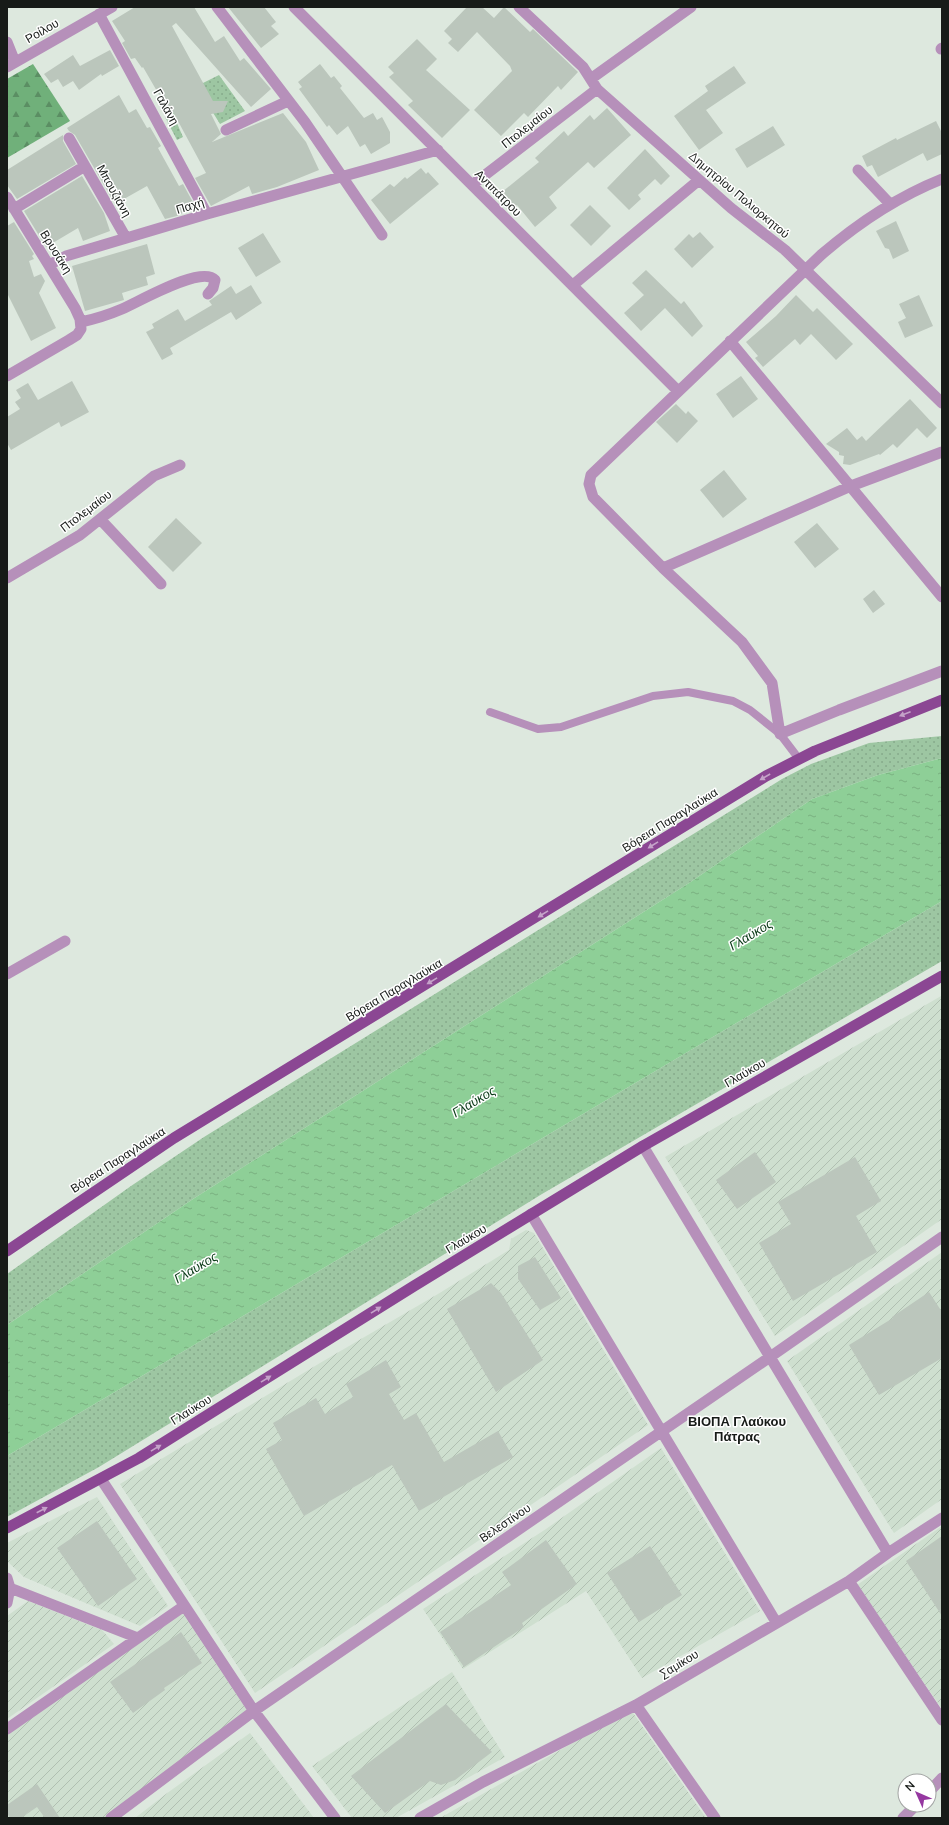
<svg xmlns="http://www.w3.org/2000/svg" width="949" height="1825" font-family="'Nunito Sans',sans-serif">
<defs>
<pattern id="industrial-furrows" width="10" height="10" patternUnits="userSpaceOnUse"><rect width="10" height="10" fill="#cedfcf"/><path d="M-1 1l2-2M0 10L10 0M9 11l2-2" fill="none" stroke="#b0bfb1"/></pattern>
<pattern id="grass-dots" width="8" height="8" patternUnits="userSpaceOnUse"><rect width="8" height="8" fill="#9dc6a2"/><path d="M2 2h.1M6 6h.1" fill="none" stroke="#86aa8b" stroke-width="1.8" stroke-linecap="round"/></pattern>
<pattern id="forest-firs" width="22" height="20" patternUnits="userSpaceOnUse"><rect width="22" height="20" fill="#70b07a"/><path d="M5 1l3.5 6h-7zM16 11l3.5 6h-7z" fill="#5b8e63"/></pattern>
<pattern id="water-ripples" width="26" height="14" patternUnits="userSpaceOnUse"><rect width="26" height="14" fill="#8ecf97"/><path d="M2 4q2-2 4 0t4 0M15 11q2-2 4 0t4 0" fill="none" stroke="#7ab181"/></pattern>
</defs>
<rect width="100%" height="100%" fill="#dde8de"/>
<path fill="url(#industrial-furrows)" d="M941,996l1,223 -167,117 -110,-179z
M526,1230l8,3 114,192 -393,268 -135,-209 200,-121 118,-69 71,-44 2,-11z
M942,1252v247l-48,34 -107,-172z
M661,1448l99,163 -118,67 -56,-87 -123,78 -40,-60 123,-80z
M97,1497l71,109 -28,20 -116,-49 -17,-16v-18z
M942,1526v183l-85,-124z
M28,1601l74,29 12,14 -107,75v-103z
M184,1606l70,105 -140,107h-107v-88z
M452,1672l53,85 -109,61h-44l-40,-52z
M631,1710l75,108h-266z
M250,1733l64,85h-179l31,-24z"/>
<path fill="url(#grass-dots)" d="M219,75l26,36 -25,13 -13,-21 -31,18 7,16 -6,3 -12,-23 33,-21 -3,-9z
M942,736v22l-64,17 -66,24 -123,84 -496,316 -186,126v-51l124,-88 73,-49 578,-358 29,-15 58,-21z
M942,901v60l-400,233 -443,273 -92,50v-61z"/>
<path fill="url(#forest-firs)" d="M33,64l37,57 -63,37v-79z"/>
<path fill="url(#water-ripples)" d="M942,758v143l-935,555v-131l186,-126 496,-316 123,-84 66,-24z"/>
<path fill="#bbc6bc" d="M135,7h59l21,35 9,-6 16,25 4,-3 27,31 -20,18 -75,-84 -4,3 41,75h15l-5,11 -12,2 10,20 -9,8 71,-29 23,29 13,28 -42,17 -25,7 -3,-8 -38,20 -16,-28 11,-5 -34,-63 -3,2 -26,-45 -1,1 -7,-10 -4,1 -9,-16 3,-2 -13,-20z
M228,7h36l12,15 -5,4 8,8 -18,14z
M467,7h15l12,11 10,-11 26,25 3,-3 45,43 -17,18 -3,-4 -30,31 -4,-4 -23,23 -27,-26 38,-39 -2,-5 -33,-34 -19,20 -10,-9 4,-4 -8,-8z
M417,39l20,20 -11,11 44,40 -28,28 -34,-33 5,-4 -24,-24 5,-4 -6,-6z
M110,50l9,16 -17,10 -1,-2 -22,16 -6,-9 -10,6 -5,-8 -7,4 -7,-9 29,-19 7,11z
M320,64l11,14 3,-2 8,10 -2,2 24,30 9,-5 4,7 5,-3 8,15v11l-19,11 -6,-10 -5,3 -12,-21 -11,9 -8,-10 -2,2 -28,-38 3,-2 -4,-5z
M734,66l12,17 -40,27 17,23 -24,17 -25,-34 34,-25 -3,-5z
M119,95l10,18 7,-4 11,19 3,-1 11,19 -3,2 21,38 4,-2 12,22 -18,10 -12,3 -18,-33 -32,18 -40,-69 -6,-4 -2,-3z
M607,108l24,27 -37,33 -6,-6 -39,35 8,11 -22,19 -18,-22 -3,2 -12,-15 37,-30 -4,-4 29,-27 4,5 22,-21 4,5z
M936,121l6,12v21l-15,7 -4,-8 -45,24 -6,-12 -5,2 -5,-11 34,-18 1,2z
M773,126l12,19 -38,23 -12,-19z
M63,135v6l13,23 -59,35 -10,-14v-15z
M645,149l25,27 -9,9 -6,-6 -17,16 3,4 -12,11 -22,-22z
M421,168l5,6 2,-2 11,12 -49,40 -19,-24 19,-16 4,3 11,-10 2,2z
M82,176l22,37 6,18 -27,10 -5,-13 -32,19 -22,-36z
M590,205l21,21 -20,20 -21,-21z
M896,221l13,30 -16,8 -4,-10 -4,-1 -9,-17z
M14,222l20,32 -2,2 2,3 -5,2 5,16 7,-3 4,7 -6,12 17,35 -25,13 -24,-48v-67z
M700,232l14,15 -22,21 -18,-19 15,-15 4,4z
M263,233l18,29 -25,15 -18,-29z
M147,244l8,30 -9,3 2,8 -26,8 2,7 -39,11 -13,-45z
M646,270l35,34 3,-3 19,25 -11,11 -27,-29 -24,23 -17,-18 20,-18 -12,-12z
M251,285l11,18 -26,17 -5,-8 -61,36 3,6 -11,6 -16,-28 8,-4 -2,-4 26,-15 7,12 27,-16 -3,-4 22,-15 5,8z
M796,295l17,17 4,-4 36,36 -17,16 -25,-26 -11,11 -5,-6 -32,28 -8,-9 3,-2 -12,-14 30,-26z
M919,295l14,31 -28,12 -7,-16 8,-4 -7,-14z
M741,376l17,23 -25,19 -17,-24z
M72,381l17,31 -28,15 -2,-5 -48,28 -4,-7v-26l13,-8 -5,-7 6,-4 -5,-8 12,-7 10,17z
M910,399l27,29 -10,10 -10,-10 -20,20 -4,-4 -13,11 -1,-1 -29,11 -7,-1 1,-8 -5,-1v-3l-13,-8 21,-16 10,12 5,-4 4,5z
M676,404l10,10 2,-3 10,10 -21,22 -21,-21z
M724,470l23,29 -24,19 -23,-28z
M176,518l26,25 -29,29 -25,-25z
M817,523l22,26 -24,19 -21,-26z
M874,590l11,14 -12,9 -10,-14z
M755,1152l21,30 -39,27 -21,-29z
M855,1157l26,44 -25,15 21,36 -84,49 -34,-58 32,-19 -13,-22z
M535,1257l26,41 -21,12 -22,-31v-13z
M491,1283l10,10 42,67 -47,32 -49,-83z
M929,1292l13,20v46l-63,37 -30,-50 44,-27 -1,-1z
M386,1360l15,27 -12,7 15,26 12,-7 28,49 54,-31 15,26 -94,54 -27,-46 -88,51 -38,-67 16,-9 -9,-17 43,-25 9,16 28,-17 -7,-13z
M97,1521l40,58 -39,27 -41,-58z
M942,1536v80l-36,-55z
M546,1540l31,44 -55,39 2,4 -60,40 -24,-35 71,-47 -9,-13z
M650,1546l32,49 -43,27 -32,-49z
M181,1632l21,31 -38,25 1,2 -32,23 -23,-31z
M446,1704l46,48 -37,28 -14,5 -11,-4 -45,32 -34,-37z
M37,1784l23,34h-15l-8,-11 -16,11h-11l-3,-5v-8z"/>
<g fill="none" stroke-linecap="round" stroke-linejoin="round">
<path stroke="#b690ba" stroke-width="8" d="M490,712l48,17 23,-2 92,-31 35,-4 45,9 17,9 30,24 19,25"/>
<path stroke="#b690ba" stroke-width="11" d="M217,7l88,115 77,113
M294,7l384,384
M519,7l64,60 14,22 134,119 54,42 157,153
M99,14l108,200
M7,42l8,20
M941,49l1,-1
M7,67l105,-60
M592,78l99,-71
M226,130l62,-29
M69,138l16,28
M858,170l32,34
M942,179c-45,18 -84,44 -121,76l-230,220 -2,9 4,13 70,71 79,74 30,41 8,51 59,-24 103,-39
M472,185l125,-96
M7,197l68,111 5,11 1,10 -4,6 -8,5 -62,36
M14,209l71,-43 41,72
M49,265l17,-9 141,-42 231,-64
M573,285l126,-105
M81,322c14,-3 27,-7 41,-13 17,-7 79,-44 93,-29l-2,8 -5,6
M730,341l212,256
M100,519l61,65
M663,568l188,-82 91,-34
M7,578l73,-43 74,-59 26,-11
M7,974l58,-33
M643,1146l245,407
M531,1214l245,408
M101,1479l153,232 81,107
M7,1578l3,10 -3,15
M849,1581l93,139
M10,1588l128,50
M636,1705l79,113
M7,1729l177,-123
M929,1792l13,-14
M111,1818l143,-107 516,-354 172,-120
M420,1818l63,-36 153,-77 213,-124 39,-28 54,-35
M903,1818l13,-13"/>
<path stroke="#8b4793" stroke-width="11" d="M7,1251l167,-113 592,-362 49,-25 127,-51
M7,1528l132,-70 275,-172 229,-140 299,-170"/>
</g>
<defs><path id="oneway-solid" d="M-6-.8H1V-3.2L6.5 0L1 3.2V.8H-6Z"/></defs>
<g fill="#c5a3c9">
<use href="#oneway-solid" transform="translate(905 714) rotate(159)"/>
<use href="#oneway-solid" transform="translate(765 777) rotate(150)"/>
<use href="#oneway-solid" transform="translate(653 845) rotate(148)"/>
<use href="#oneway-solid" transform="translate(543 914) rotate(148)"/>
<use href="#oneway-solid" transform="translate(432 981) rotate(149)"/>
<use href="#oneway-solid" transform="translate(376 1310) rotate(-32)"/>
<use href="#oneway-solid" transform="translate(266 1379) rotate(-32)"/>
<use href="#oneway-solid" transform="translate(156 1448) rotate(-31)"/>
<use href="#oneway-solid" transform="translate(42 1510) rotate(-27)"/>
</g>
<g text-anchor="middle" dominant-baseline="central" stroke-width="3" stroke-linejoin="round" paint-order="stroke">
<g font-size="12" fill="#171b18" stroke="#fff">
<text transform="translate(42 31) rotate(-30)">Ροίλου</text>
<text transform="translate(166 107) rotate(61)">Γαλάνη</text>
<text transform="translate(527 127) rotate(-38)">Πτολεμαίου</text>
<text transform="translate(114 191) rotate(61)">Μπουζιάνη</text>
<text transform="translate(498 193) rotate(45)">Αντιπάτρου</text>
<text transform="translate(739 195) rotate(40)">Δημητρίου Πολιορκητού</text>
<text transform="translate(190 206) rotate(-17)">Παχή</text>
<text transform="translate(56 252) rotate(58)">Βρυσάκη</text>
<text transform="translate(86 511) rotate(-37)">Πτολεμαίου</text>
<text transform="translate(670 820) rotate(-32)">Βόρεια Παραγλαύκια</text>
<text transform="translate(394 990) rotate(-31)">Βόρεια Παραγλαύκια</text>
<text transform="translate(745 1073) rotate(-30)">Γλαύκου</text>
<text transform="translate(118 1160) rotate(-33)">Βόρεια Παραγλαύκια</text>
<text transform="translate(466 1239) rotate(-31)">Γλαύκου</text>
<text transform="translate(191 1410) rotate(-32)">Γλαύκου</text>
<text transform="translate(505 1523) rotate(-34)">Βελεστίνου</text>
<text transform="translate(679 1664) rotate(-31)">Σαμίκου</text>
</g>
<g font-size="13" font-style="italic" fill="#093a16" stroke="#fff">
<text transform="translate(751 935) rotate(-31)">Γλαύκος</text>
<text transform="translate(474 1102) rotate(-31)">Γλαύκος</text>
<text transform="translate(196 1268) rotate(-31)">Γλαύκος</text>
</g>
<g font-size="13" font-weight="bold" fill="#171b18" stroke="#fff">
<text x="737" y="1422">ΒΙΟΠΑ Γλαύκου<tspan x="737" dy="15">Πάτρας</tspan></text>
</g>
</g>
<rect width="949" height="1825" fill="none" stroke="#171b18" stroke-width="16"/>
<g transform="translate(917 1793) rotate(315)"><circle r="19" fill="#ffffff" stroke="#a2a4a3"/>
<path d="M0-3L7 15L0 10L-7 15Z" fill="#9638a1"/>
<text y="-6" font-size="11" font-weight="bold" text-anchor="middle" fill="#171b18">N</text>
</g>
</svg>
